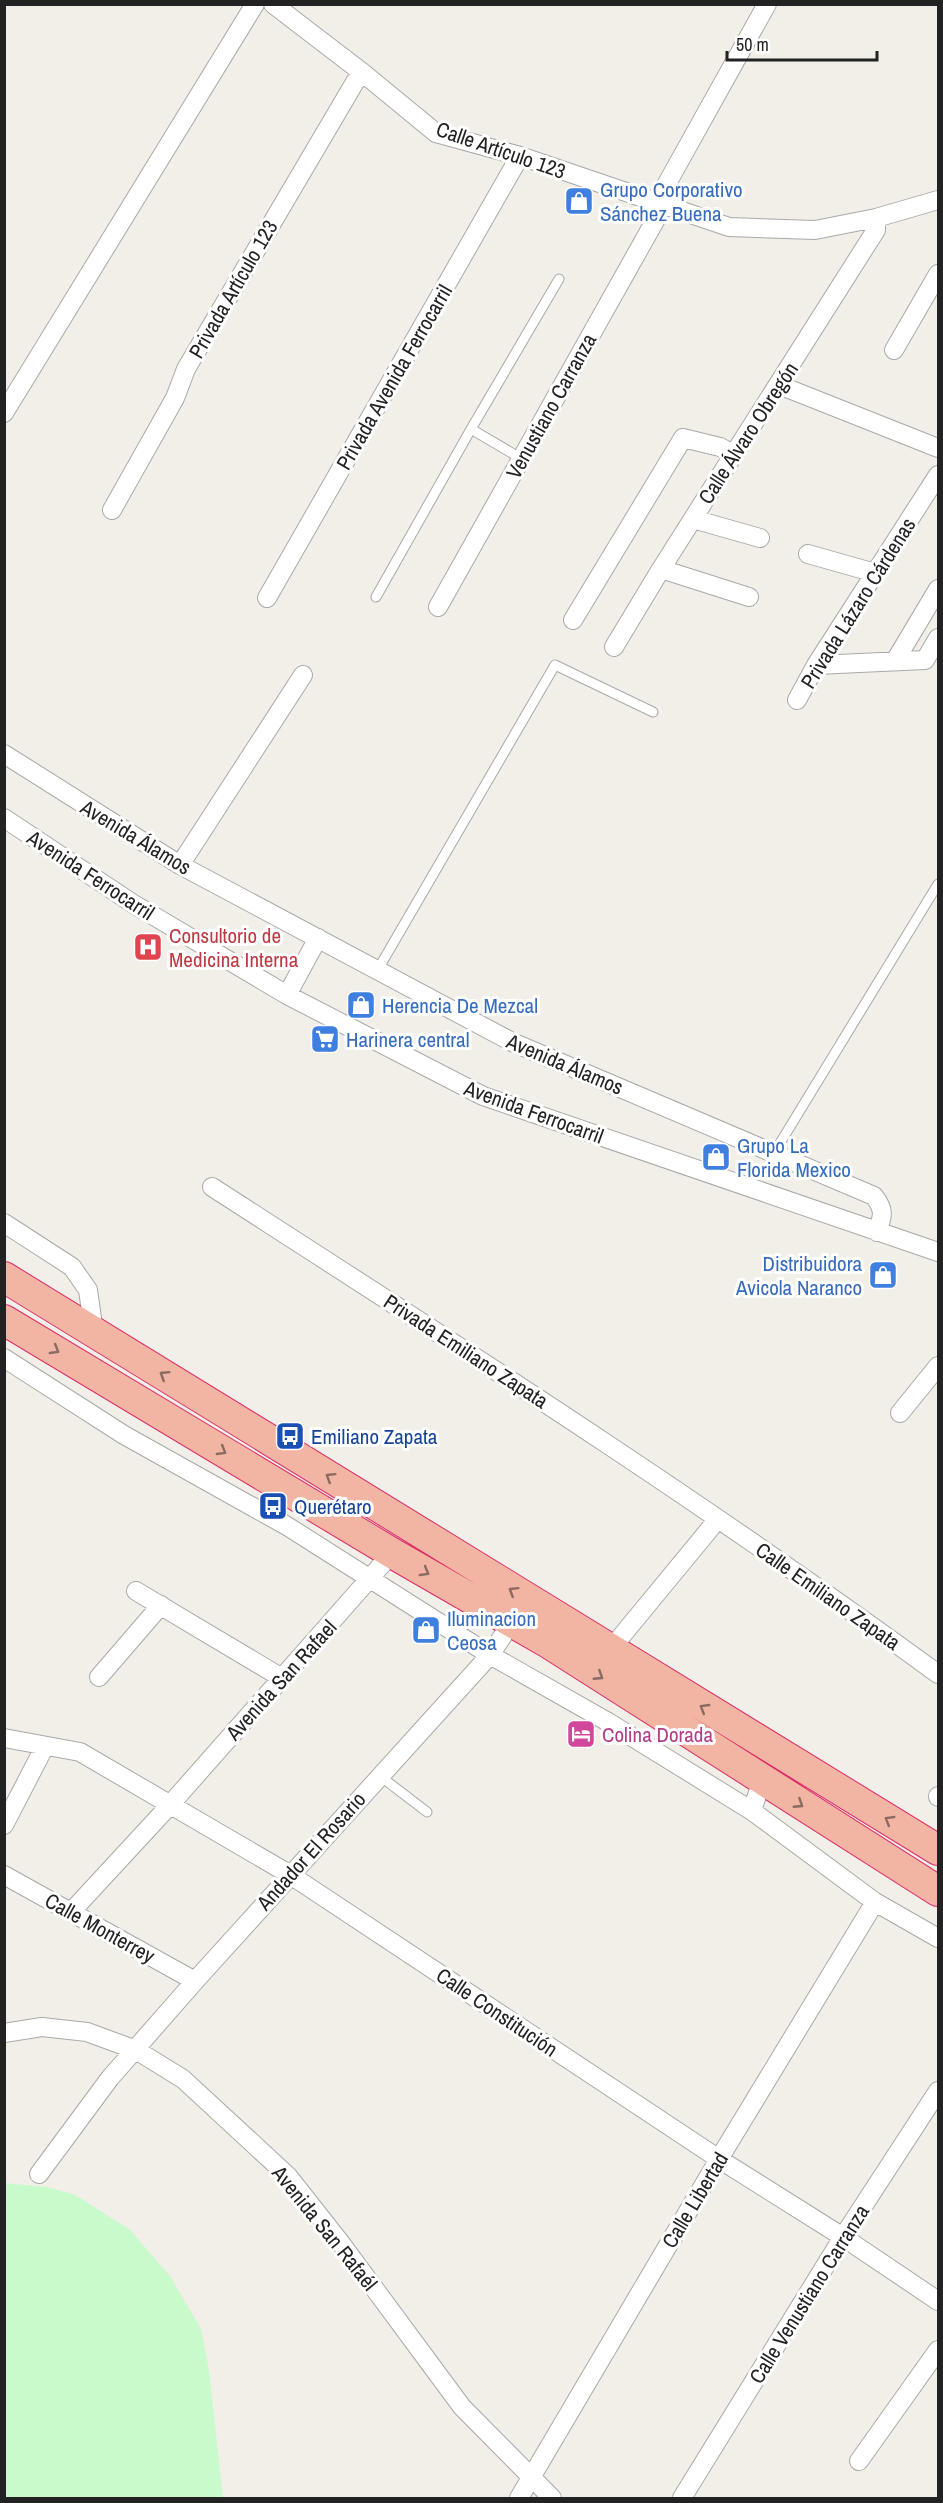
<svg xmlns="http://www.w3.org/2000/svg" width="943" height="2503" font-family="'Archivo Narrow',sans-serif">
<rect width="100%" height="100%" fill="#f2efe9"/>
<path fill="#c8facc" d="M4,2183l43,4 28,8 54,34 41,47 31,53 8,41 14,128h-218z"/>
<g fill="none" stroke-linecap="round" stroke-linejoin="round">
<g stroke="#a9a9a9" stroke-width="11">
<path id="service" d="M471,429l51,30
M376,597l95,-168 88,-150
M377,971l178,-306 98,47
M774,1153l164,-269
M380,1776l47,36"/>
</g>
<g stroke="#a9a9a9" stroke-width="20">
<path id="minor" d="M273,4l90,69 73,60 84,23 209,71 86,3 61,-12 62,-18
M894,350l44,-76
M779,385l159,63
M4,413l251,-409
M112,510l63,-112 11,-29 169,-287 8,-9
M693,519l67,19
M808,554l67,19
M661,569l88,28
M267,598l253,-442
M438,607l218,-388 9,-32 102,-183
M573,620l110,-182 37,9 13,7
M614,647l47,-78 215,-339v-12
M895,661l43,-72
M816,665l109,-5 13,-22
M797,700l19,-35 122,-190
M4,754l176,111 332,177 362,154c11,14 9,20 3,36
M4,818l128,85 155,92 196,101 455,156
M180,865l123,-190
M287,995l31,-57
M212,1187c245,158 491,315 726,487
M4,1223l68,44 16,23 6,42
M4,1358l120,77 163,91 203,129 118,67 144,89
M900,1413l38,-47
M136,1591l146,87
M610,1650l108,-131
M99,1677l62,-72
M4,1738l76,14 209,122 430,285 124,78 95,64
M762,1780l-10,31 123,91 63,36
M938,1797v-1
M4,1825l41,-79
M4,1875l191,106
M71,1912l98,-106 223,-253
M4,2033l38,-6 45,5 49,18 47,29 105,97 52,66 122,165 90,91
M39,2174l71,-96 85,-97 295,-326 22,-33
M859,2461l79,-111
M519,2498l200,-339 156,-257
M682,2498l161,-261 95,-146"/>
</g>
<g stroke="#dc2a67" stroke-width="32">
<path id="trunk" d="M4,1277l934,573
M4,1320l388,233 158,91 388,247"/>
</g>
<use href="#service" stroke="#fff" stroke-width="9"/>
<use href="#minor" stroke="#fff" stroke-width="18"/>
<use href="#trunk" stroke="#f2b4a3" stroke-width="30"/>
</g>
<defs><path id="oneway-chevron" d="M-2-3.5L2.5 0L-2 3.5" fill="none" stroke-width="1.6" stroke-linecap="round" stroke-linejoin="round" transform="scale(1.5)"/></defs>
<g stroke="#8a6b62">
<use href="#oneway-chevron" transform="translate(55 1350) rotate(31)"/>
<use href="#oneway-chevron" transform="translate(164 1375) rotate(-148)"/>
<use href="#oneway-chevron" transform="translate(222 1451) rotate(31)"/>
<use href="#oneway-chevron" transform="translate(330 1477) rotate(-148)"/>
<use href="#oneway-chevron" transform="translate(425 1572) rotate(30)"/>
<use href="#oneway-chevron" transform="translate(513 1591) rotate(-148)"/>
<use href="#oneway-chevron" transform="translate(599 1676) rotate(33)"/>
<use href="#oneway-chevron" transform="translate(704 1708) rotate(-149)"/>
<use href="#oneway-chevron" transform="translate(799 1804) rotate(33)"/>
<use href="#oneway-chevron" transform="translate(889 1820) rotate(-149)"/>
</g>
<defs>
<g id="shop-square" transform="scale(1.5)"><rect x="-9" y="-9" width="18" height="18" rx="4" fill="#3f7fe0" stroke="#fff"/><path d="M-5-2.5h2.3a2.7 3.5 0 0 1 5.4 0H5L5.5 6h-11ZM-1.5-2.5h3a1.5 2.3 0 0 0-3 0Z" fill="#fff"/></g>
<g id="hospital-square" transform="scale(1.5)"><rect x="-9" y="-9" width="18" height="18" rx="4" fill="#e0444e" stroke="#fff"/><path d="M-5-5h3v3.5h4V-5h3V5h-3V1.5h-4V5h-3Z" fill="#fff"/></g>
<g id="supermarket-square" transform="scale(1.5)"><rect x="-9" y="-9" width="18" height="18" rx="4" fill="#3f7fe0" stroke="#fff"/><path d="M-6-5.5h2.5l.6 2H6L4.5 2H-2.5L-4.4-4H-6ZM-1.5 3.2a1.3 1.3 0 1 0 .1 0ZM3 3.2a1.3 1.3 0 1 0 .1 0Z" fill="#fff"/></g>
<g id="bus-square" transform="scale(1.5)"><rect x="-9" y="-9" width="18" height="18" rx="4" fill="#1a4fb4" stroke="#fff"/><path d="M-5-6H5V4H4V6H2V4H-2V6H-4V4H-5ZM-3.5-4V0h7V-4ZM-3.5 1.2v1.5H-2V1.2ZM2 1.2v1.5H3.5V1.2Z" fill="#fff"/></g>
<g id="hotel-square" transform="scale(1.5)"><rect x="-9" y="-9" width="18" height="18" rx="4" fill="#d1479c" stroke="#fff"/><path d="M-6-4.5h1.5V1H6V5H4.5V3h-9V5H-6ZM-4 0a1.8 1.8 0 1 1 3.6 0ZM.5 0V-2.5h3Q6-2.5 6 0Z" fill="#fff"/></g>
</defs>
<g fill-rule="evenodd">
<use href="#shop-square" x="579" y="201"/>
<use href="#hospital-square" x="148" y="947"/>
<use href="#shop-square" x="361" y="1005"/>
<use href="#supermarket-square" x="325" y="1039"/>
<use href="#shop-square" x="716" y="1157"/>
<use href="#shop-square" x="883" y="1275"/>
<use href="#bus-square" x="290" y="1436"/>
<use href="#bus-square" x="273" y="1506"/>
<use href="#shop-square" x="426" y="1630"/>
<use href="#hotel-square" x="581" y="1734"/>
</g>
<g text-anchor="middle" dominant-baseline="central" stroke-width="6" stroke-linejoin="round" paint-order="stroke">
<g font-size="21" fill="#222" stroke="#fff">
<text transform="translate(501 150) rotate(19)">Calle Artículo 123</text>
<text transform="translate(233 289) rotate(-60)">Privada Artículo 123</text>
<text transform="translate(394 377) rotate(-60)">Privada Avenida Ferrocarril</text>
<text transform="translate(551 406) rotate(-61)">Venustiano Carranza</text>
<text transform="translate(748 433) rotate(-57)">Calle Álvaro Obregón</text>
<text transform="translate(858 603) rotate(-58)">Privada Lázaro Cárdenas</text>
<text transform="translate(136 837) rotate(31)">Avenida Álamos</text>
<text transform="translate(91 875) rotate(33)">Avenida Ferrocarril</text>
<text transform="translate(565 1064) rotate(23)">Avenida Álamos</text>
<text transform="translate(534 1112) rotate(20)">Avenida Ferrocarril</text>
<text transform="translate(466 1351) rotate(33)">Privada Emiliano Zapata</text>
<text transform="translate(828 1596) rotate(35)">Calle Emiliano Zapata</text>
<text transform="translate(281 1680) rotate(-48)">Avenida San Rafael</text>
<text transform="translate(311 1851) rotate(-48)">Andador El Rosario</text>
<text transform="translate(100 1928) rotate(29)">Calle Monterrey</text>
<text transform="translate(497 2012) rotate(34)">Calle Constitución</text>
<text transform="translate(695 2200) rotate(-59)">Calle Libertad</text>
<text transform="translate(325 2228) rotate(51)">Avenida San Rafaél</text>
<text transform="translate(809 2294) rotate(-58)">Calle Venustiano Carranza</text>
</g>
<g font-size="21" fill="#366cbe" stroke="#fff" text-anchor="start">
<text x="600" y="189">Grupo Corporativo<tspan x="600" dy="24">Sánchez Buena</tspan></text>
<text x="382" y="1005">Herencia De Mezcal</text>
<text x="346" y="1039">Harinera central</text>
<text x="737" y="1145">Grupo La<tspan x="737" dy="24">Florida Mexico</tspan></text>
<text x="862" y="1263" text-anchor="end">Distribuidora<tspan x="862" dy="24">Avicola Naranco</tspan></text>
<text x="447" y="1618">Iluminacion<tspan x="447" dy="24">Ceosa</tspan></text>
</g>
<g font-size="21" fill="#be3a42" stroke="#fff" text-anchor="start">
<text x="169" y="935">Consultorio de<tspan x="169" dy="24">Medicina Interna</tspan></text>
</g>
<g font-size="21" fill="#164399" stroke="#fff" text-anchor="start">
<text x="311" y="1436">Emiliano Zapata</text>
<text x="294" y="1506">Querétaro</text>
</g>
<g font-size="21" fill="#b23c85" stroke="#fff" text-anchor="start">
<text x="602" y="1734">Colina Dorada</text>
</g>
</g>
<rect width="943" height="2503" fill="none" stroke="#222222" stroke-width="12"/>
<path d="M727 51v9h150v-9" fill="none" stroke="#222222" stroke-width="3"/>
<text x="736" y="51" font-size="18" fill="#222222" stroke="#ffffff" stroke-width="4.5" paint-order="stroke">50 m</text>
</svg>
